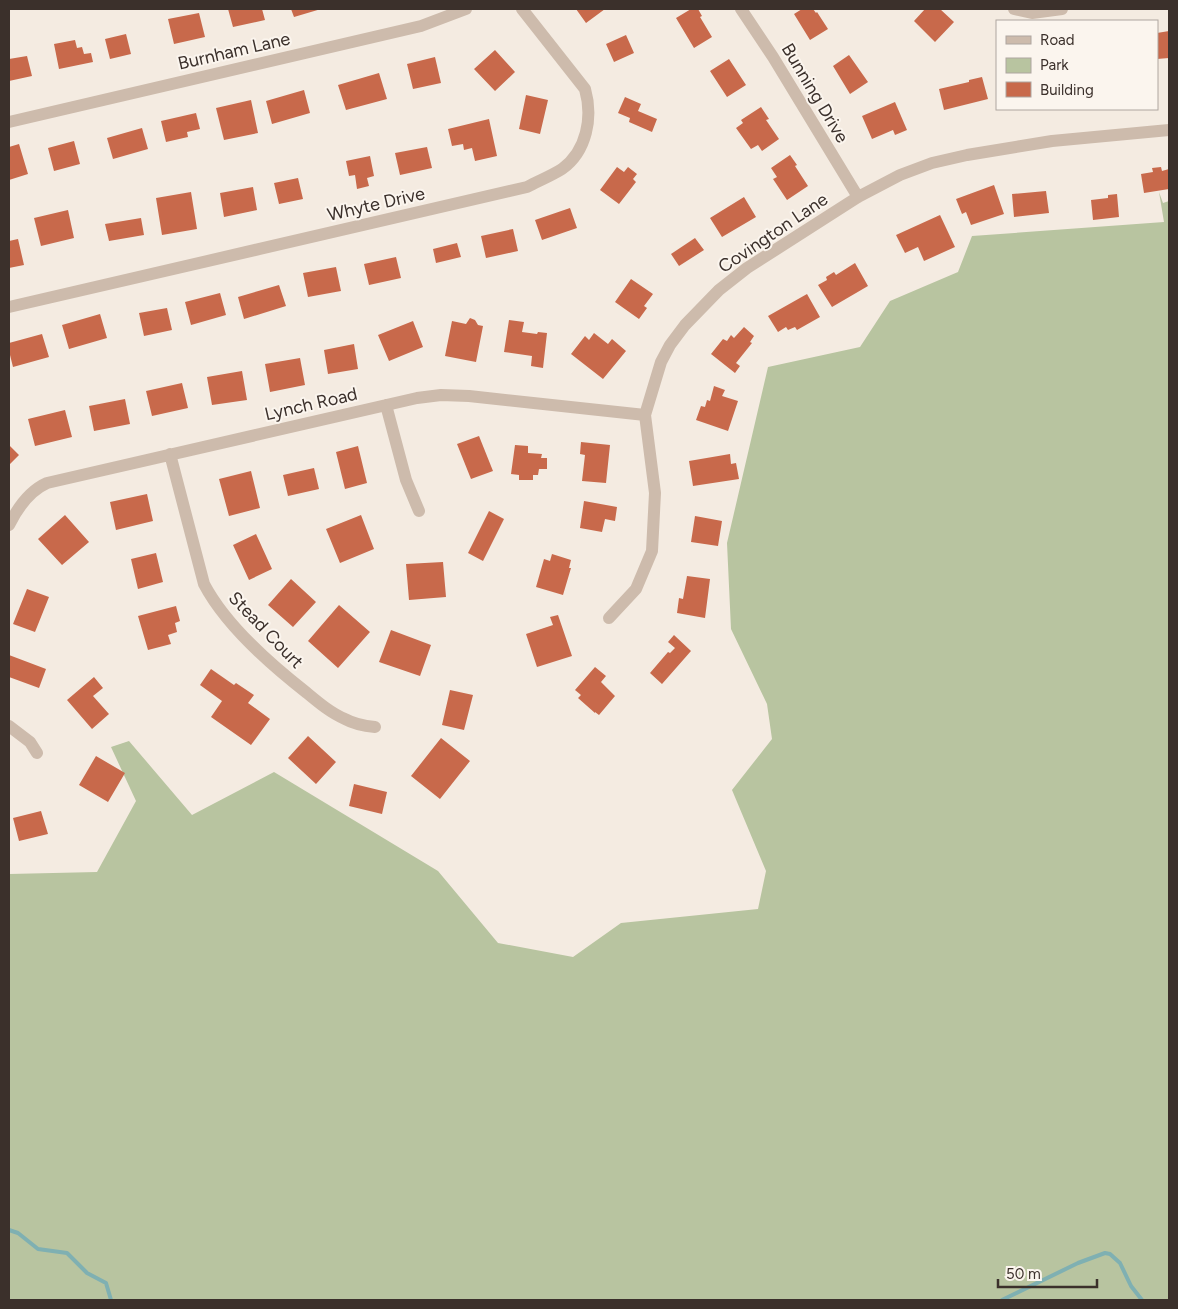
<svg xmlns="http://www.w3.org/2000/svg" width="1178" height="1309" font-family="Figtree,sans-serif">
<rect width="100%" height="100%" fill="#f4ebe1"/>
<path fill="#b8c4a0" d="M1159,192l4,11 6,-2v1099h-1160v-426l88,-2 39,-71 -25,-54 18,-6 63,74 82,-43 164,99 60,72 75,14 48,-34 137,-14 8,-38 -34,-81 40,-51 -5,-35 -36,-75 -4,-86 41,-176 92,-20 30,-46 68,-29 14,-36 192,-14z"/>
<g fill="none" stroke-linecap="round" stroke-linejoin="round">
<path stroke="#7fb0b2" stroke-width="4" d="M9,1230l9,3 20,16 29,4 20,20 19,10 5,17
M1002,1300l76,-37 27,-10 5,1 10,9 11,23 11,14"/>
</g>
<path fill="#c8694b" d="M228,9h34l3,11 -32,7z
M291,9h30l-27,8z
M576,9h29l-19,14z
M691,9h7l4,7 -2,1 12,20 -18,11 -18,-30z
M802,9h11l3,4 1,-1 11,17 -18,11 -16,-26z
M925,9h15l14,13 -19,20 -21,-21z
M199,13l6,24 -31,7 -6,-25z
M1169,31v27l-12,1v-26z
M126,34l5,20 -21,5 -5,-20z
M626,35l8,18 -20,9 -8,-18z
M75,40l2,8 5,-1 2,7 7,-1 2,9 -34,7 -5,-25z
M495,50l20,22 -20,19 -21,-22z
M849,55l19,27 -18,12 -17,-28z
M27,56l5,20 -23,5v-22z
M435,57l6,26 -28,6 -6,-25z
M729,59l17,26 -19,12 -17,-26z
M379,73l8,26 -41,11 -8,-25z
M982,77l6,22 -44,11 -5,-21 30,-7v-2z
M304,90l6,23 -38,11 -6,-23z
M526,95l22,5 -8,34 -21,-5z
M625,97l16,7 -3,7 19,8 -5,13 -23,-10 1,-4 -12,-5z
M251,100l7,33 -34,7 -8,-32z
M895,102l12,28 -12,5 -2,-5 -21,9 -10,-23z
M761,107l8,12 -3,1 13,19 -17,12 -4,-6 -7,4 -15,-21 7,-5 -2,-3z
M196,113l4,16 -13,3 1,5 -22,5 -5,-21z
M489,119l8,37 -22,5 -3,-13 -8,2 -1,-6 -11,2 -4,-17z
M142,128l6,21 -35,10 -6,-21z
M74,141l6,23 -26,7 -6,-23z
M19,144l9,30 -19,6v-33z
M427,147l5,21 -32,7 -5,-22z
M790,155l7,10 -2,1 13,20 -21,14 -14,-21 4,-2 -6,-9z
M370,156l4,20 -7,2 2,8 -12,3 -2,-14 -6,1 -3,-15z
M617,167l7,5 4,-5 9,7 -4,5 3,3 -17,22 -19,-14z
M1161,167l1,4 7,-2v20l-25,4 -3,-19 12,-2 -1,-4z
M298,178l5,21 -24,5 -5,-21z
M994,185l10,29 -33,11 -5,-13 -4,2 -6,-15z
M253,187l4,23 -33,7 -4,-24z
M1046,191l3,22 -35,4 -2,-23z
M191,192l6,37 -35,6 -6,-37z
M1117,194l2,23 -26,3 -2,-20 17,-2v-3z
M744,197l12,20 -34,20 -12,-19z
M570,208l7,20 -35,12 -7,-20z
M68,210l6,28 -33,8 -7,-28z
M940,215l15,32 -31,14 -6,-14 -13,6 -9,-18z
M141,218l3,17 -35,6 -4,-17z
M513,229l5,22 -32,7 -5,-22z
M695,238l9,12 -25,16 -8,-12z
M18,239l6,26 -15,3v-27z
M457,243l4,14 -25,6 -3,-14z
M396,257l5,21 -32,7 -5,-21z
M855,263l13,23 -36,21 -14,-22 9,-5 -1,-3 8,-5 2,3z
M336,267l5,24 -33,6 -5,-24z
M631,279l22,15 -9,12 3,2 -8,11 -24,-17z
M279,285l7,21 -42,13 -6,-22z
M220,293l6,22 -35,10 -6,-23z
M807,294l13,23 -23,13 -2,-3 -7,3 -2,-3 -8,5 -10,-16z
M167,308l5,22 -28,6 -5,-23z
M100,314l7,24 -38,11 -7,-24z
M470,318l5,2 3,5 5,1 -7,36 -31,-6 7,-35 14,3z
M509,320l15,2 -2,10 15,2 1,-2 9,1 -4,35 -12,-2 1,-10 -28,-4z
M413,321l10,26 -34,14 -11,-26z
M744,327l10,9 -4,6 2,1 -16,20 4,3 -5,7 -24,-19 12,-15 4,2 4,-6 3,3z
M594,333l14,11 4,-5 14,12 -23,28 -32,-25 14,-18 4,4z
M42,334l7,23 -36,10 -4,-16v-8z
M354,344l4,25 -30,5 -4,-24z
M300,358l5,27 -35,7 -5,-28z
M242,371l5,29 -35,5 -5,-28z
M182,383l6,25 -36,8 -6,-25z
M714,386l11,4 -3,6 16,5 -10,30 -32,-11 5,-14 4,1 2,-7 3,1z
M125,399l5,25 -36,7 -5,-25z
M65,410l7,27 -37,9 -7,-27z
M479,436l14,35 -22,8 -14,-35z
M581,442l29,3 -4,38 -24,-2 3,-26 -5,-1z
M9,445l10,10 -10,10z
M515,445l13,1v7l14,1 -1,4h6v11h-8l-1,6h-5v5h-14v-5l-8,-1z
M358,446l9,37 -22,6 -9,-37z
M730,454l1,10 5,-1 3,16 -46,7 -4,-25z
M314,468l5,21 -31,7 -5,-21z
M251,471l9,37 -31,8 -10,-37z
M147,494l6,27 -37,9 -6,-28z
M584,501l33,6 -2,14 -10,-2 -3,13 -22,-4z
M489,511l15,8 -21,42 -15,-8z
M65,515l24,27 -27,23 -24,-26z
M361,515l13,34 -34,14 -14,-34z
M695,516l27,5 -4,25 -27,-4z
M256,534l16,35 -23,11 -16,-35z
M156,553l7,29 -25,7 -7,-30z
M552,554l19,6 -2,8h2l-8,27 -27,-8 8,-28 6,2z
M443,562l3,35 -37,3 -3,-36z
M687,576l23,3 -5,39 -28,-5 2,-15 4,1z
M291,579l25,23 -23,25 -25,-22z
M27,589l22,8 -14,35 -22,-8z
M339,605l31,27 -32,36 -30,-27z
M176,606l4,15 -5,2 2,9 -9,3 3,9 -23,6 -10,-34z
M558,615l14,41 -35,11 -11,-33 27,-9 -3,-8z
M391,630l40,15 -11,31 -41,-14z
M674,635l17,16 -29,33 -12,-11 18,-21 2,1 5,-5 -7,-6z
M9,655l37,14 -7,19 -30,-11z
M595,667l11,9 -5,6 14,14 -16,19 -4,-3v1l-17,-15 3,-3 -6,-5z
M211,669l23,16 2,-2 18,12 -6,8 22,16 -19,26 -40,-28 11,-16 -22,-16z
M94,677l9,11 -10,8 16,18 -17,15 -25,-29z
M450,690l23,5 -9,35 -22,-5z
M308,736l28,26 -20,22 -28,-26z
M441,738l29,23 -30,38 -29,-23z
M96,756l29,17 -17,29 -29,-17z
M354,784l33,8 -5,22 -33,-8z
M41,811l7,23 -29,7 -6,-23z"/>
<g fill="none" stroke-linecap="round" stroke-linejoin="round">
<path stroke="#cdbbac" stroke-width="12" d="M741,9l32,48 85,140
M1014,9l18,4 30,-4
M9,122l412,-96 45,-17
M9,307l518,-120c11,-6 24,-11 35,-18 25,-18 31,-52 23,-80l-63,-80
M386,405l20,75 13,31
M170,454l34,130c21,40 67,81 103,109 12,10 24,20 38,26 9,5 19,7 30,8
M9,525c9,-18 20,-34 38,-42l370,-85 24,-3 28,1 176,19
M609,618l27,-29 16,-38 3,-58 -10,-78 16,-53 9,-17 15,-20 34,-35 28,-22 111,-71 42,-22 32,-12 35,-8 85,-14 117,-11
M9,726l21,16 7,11"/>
</g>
<g text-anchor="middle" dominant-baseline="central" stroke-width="4" stroke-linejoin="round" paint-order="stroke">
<g font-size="18" fill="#3b302b" stroke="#fbf5ee">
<text transform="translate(234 51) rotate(-13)">Burnham Lane</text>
<text transform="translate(815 93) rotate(59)">Bunning Drive</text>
<text transform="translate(376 204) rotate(-13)">Whyte Drive</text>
<text transform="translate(773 233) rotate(-34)">Covington Lane</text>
<text transform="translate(311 404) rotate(-13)">Lynch Road</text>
<text transform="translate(266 630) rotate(46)">Stead Court</text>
</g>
</g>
<rect width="1178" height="1309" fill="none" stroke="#3b302b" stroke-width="20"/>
<rect x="996" y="20" width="162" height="90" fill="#fbf5ee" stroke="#aea6a0"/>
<rect x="1006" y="36" width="25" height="8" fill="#cdbbac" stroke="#aea6a0"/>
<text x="1040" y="45" font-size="15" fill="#3b302b">Road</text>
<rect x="1006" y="58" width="25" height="15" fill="#b8c4a0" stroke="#aea6a0"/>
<text x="1040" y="70" font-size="15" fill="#3b302b">Park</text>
<rect x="1006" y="82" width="25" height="15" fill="#c8694b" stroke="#aea6a0"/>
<text x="1040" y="95" font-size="15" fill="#3b302b">Building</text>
<path d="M998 1279v8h99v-8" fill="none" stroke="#3b302b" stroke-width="2.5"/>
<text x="1006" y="1279" font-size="15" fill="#3b302b" stroke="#fbf5ee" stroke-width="4" paint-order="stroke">50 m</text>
</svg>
